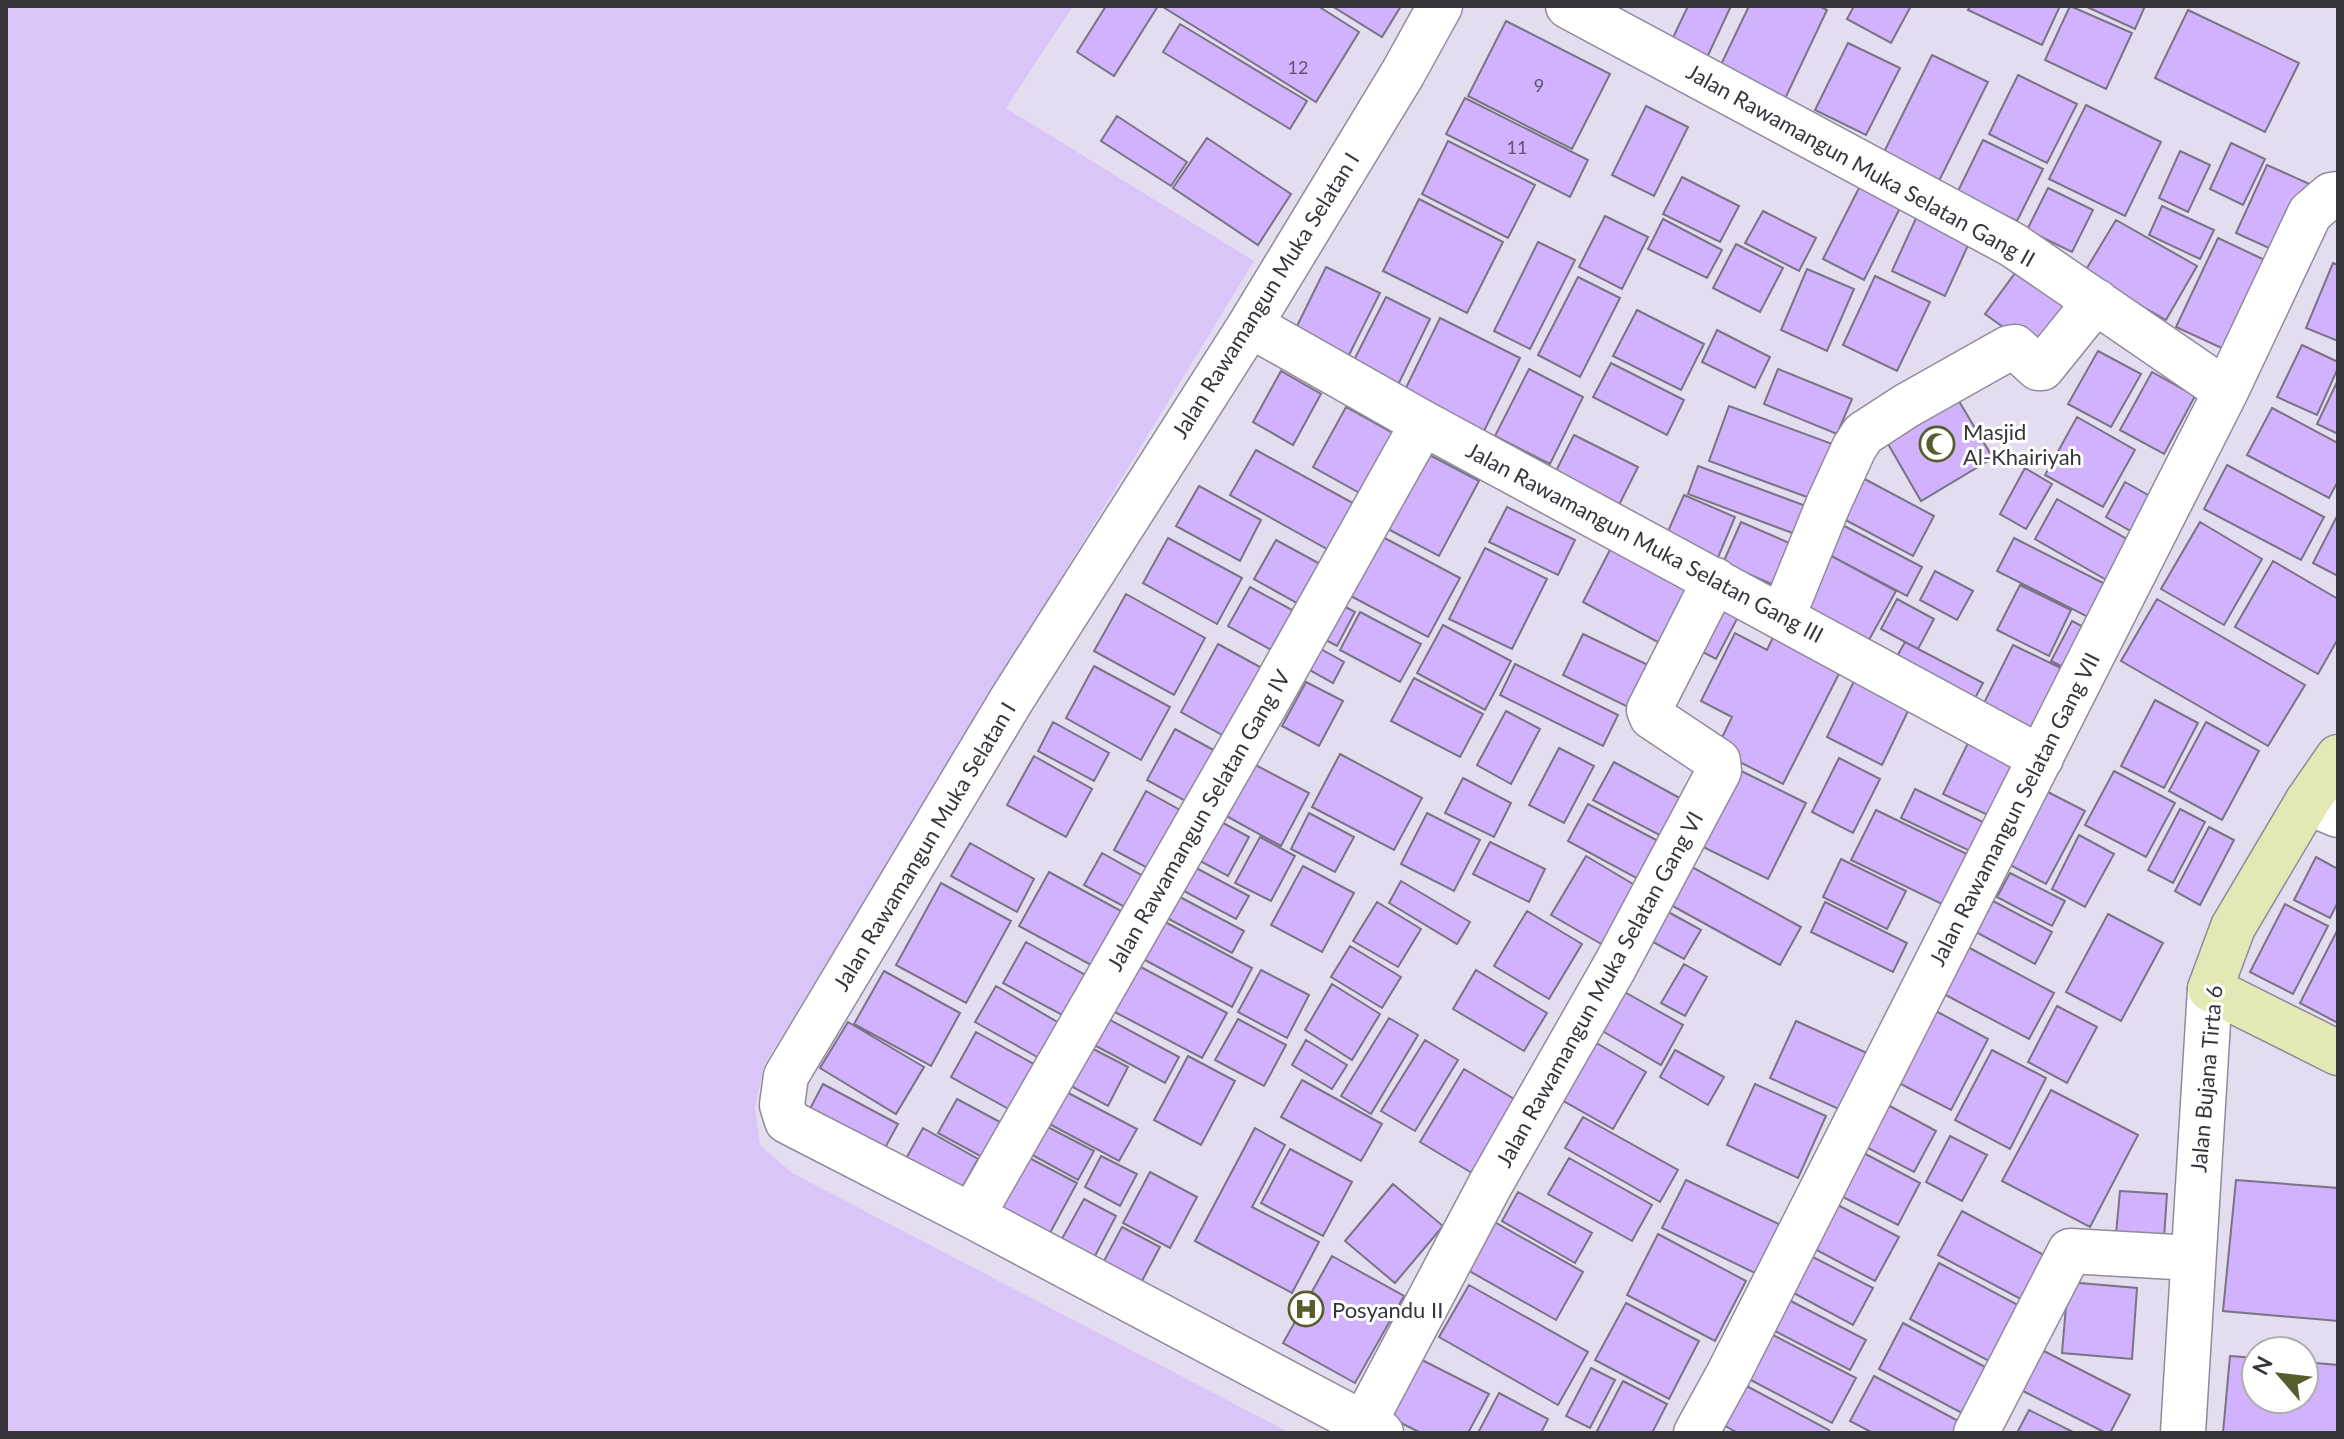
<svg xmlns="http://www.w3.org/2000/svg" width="2344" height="1439" font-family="Lato,sans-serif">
<rect width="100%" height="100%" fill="#e4ddf0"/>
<path fill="#d9c5f7" d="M6,6h1067l-67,102 248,153 -490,804 -9,43 5,37 32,28 498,260h-1284z"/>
<path fill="#d1b2fe" stroke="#7a7384" stroke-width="2" d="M1106,6h52l-44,70 -37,-24z
M1318,6l41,26 -43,70 -153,-95z
M1332,6h69l-19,31z
M1688,6h43l-27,58 -35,-18z
M1749,6h70l8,4 -45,95 -66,-30z
M1854,6h57l-20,37 -44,-24z
M1970,6h90l-18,39 -74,-35z
M2070,6l62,27 -26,56 -61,-29z
M2085,6h60l-10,23z
M2188,10l111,53 -34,69 -110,-54z
M1506,21l104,53 -38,75 -104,-53z
M1180,24l127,77 -17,28 -127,-77z
M1848,43l52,25 -34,67 -51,-25z
M1932,55l56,27 -50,101 -56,-27z
M2018,75l59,29 -30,59 -58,-29z
M1465,98l123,62 -18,37 -124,-63z
M2086,105l75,37 -36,74 -76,-37z
M1646,106l42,21 -34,69 -42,-21z
M1117,116l70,46 -16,24 -70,-45z
M1207,138l84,56 -33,51 -85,-57z
M1983,140l60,29 -26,52 -60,-28z
M1448,141l87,44 -27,53 -86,-44z
M2231,143l34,16 -22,46 -33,-16z
M2180,151l30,14 -22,47 -29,-14z
M2267,165l47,21 -32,68 -46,-21z
M1682,177l57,29 -19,36 -57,-28z
M1861,184l41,20 -38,76 -41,-21z
M2048,188l45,22 -21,42 -45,-22z
M1419,199l84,43 -36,71 -84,-42z
M2162,206l52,24 -14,29 -51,-24z
M1763,211l53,27 -17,33 -54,-28z
M1605,216l43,21 -26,52 -43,-22z
M1917,216l53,25 -25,55 -53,-25z
M1663,219l59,31 -15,28 -59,-29z
M2116,220l81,46 -31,54 -82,-47z
M2218,238l51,24 -41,89 -52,-24z
M1538,242l37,18 -45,89 -36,-18z
M1736,244l47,24 -23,44 -47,-24z
M2333,263l5,2v76l-32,-13z
M1326,267l54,26 -32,64 -53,-27z
M1807,269l47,20 -27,62 -46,-21z
M2018,269l56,41 -32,45 -57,-41z
M1875,276l55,26 -33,69 -54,-26z
M1578,277l42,21 -40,79 -42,-22z
M1386,297l44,22 -33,68 -45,-23z
M1637,310l67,34 -23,46 -68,-34z
M1440,318l80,40 -38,77 -80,-39z
M1717,330l53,27 -15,31 -53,-26z
M2302,345l36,17v6l-21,47 -40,-18z
M2098,351l43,23 -30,53 -43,-23z
M1611,363l73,37 -17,35 -74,-38z
M1529,369l54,28 -33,67 -55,-28z
M1778,369l74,30 -15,35 -73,-30z
M1281,371l40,23 -28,51 -40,-23z
M2152,372l43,24 -31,58 -44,-24z
M2338,380v54l-21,-10z
M1951,388l42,70 -72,43 -41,-71z
M1729,406l106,39 -20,55 -106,-39z
M1346,407l61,34 -33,60 -61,-34z
M2272,408l66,35v38l-9,17 -82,-43z
M2077,417l58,33 -32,57 -58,-32z
M1574,435l64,32 -23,46 -64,-32z
M1256,450l104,57 -26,46 -104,-58z
M1426,453l53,28 -40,75 -53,-28z
M2227,465l97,52 -23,43 -97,-51z
M1698,466l108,40 -11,28 -107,-40z
M2025,468l27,16 -26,45 -26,-15z
M1859,476l75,40 -21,40 -75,-40z
M2125,482l37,21 -19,35 -37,-21z
M1199,486l62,34 -21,41 -64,-35z
M1684,495l51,22 -21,50 -52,-22z
M2057,499l82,47 -22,40 -82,-47z
M1507,507l68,33 -17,35 -69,-33z
M2336,518l2,1v57l-25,-13z
M1833,520l89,47 -15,29 -89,-47z
M1741,522l53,23 -18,41 -53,-23z
M2200,522l62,37 -38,66 -63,-36z
M1377,534l83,44 -32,59 -83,-44z
M1168,538l74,40 -25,46 -74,-41z
M2014,538l105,53 -17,33 -105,-53z
M1276,540l57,31 -22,40 -57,-32z
M1613,544l85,45 -31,58 -84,-45z
M1485,548l62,31 -35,70 -63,-30z
M1826,553l70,38 -32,58 -70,-37z
M2273,561l65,38v40l-20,35 -83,-47z
M1935,571l38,20 -16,29 -37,-20z
M2020,585l51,25 -22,46 -52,-26z
M1250,587l53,29 -21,40 -54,-30z
M1126,594l79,44 -31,57 -80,-44z
M1897,599l37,20 -16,30 -37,-20z
M2157,599l148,86 -37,61 -147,-85z
M1334,601l21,11 -18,34 -21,-11z
M1711,602l27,15 -22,42 -27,-14z
M1360,612l61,32 -21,38 -60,-32z
M2072,621l27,14 -20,40 -28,-14z
M1443,625l68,36 -26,49 -68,-37z
M1777,629l67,35 -61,120 -67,-34 16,-33 -31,-16 34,-68 32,17z
M1583,634l65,31 -20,42 -65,-32z
M1905,642l78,41 -13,25 -79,-41z
M1218,644l51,28 -38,68 -50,-28z
M2013,645l64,31 -33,68 -65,-31z
M1319,648l25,14 -11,21 -25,-14z
M1515,664l103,51 -15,31 -103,-51z
M1094,666l76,41 -29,53 -75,-42z
M1856,677l55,28 -29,60 -55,-28z
M1414,678l69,36 -23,43 -69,-36z
M1306,682l37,19 -24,45 -37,-20z
M2155,700l43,23 -34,65 -43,-22z
M1506,711l34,18 -29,55 -34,-19z
M1053,722l56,31 -15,28 -56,-30z
M2206,722l53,29 -37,69 -53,-29z
M1175,729l44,24 -28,51 -44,-24z
M1968,743l48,22 -24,52 -49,-23z
M1559,748l35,18 -30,57 -35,-18z
M1340,754l82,44 -28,52 -82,-43z
M1034,756l58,33 -26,48 -59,-32z
M1839,758l41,21 -27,54 -41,-21z
M1246,760l63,33 -28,53 -62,-34z
M1614,762l73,40 -20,37 -74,-39z
M1729,765l77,38 -38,76 -77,-38z
M2114,771l61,32 -29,54 -61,-32z
M1463,778l48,25 -17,34 -49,-24z
M2038,787l47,24 -39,73 -47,-25z
M1915,789l70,34 -13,29 -71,-34z
M1146,791l41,23 -32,58 -41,-22z
M1588,804l72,38 -20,38 -72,-39z
M2180,809l25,13 -32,61 -25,-13z
M1876,810l97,47 -25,50 -97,-47z
M1309,813l45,24 -19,35 -44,-23z
M1427,813l53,27 -26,51 -53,-27z
M1212,817l37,20 -21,39 -37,-20z
M2209,827l25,13 -34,65 -25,-14z
M2079,835l35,19 -29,53 -33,-18z
M1260,837l35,19 -24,45 -36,-18z
M1490,842l55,27 -16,33 -56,-28z
M970,843l64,36 -17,33 -66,-36z
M1102,853l50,28 -18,31 -50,-27z
M1586,856l52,31 -35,58 -52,-30z
M2316,857l22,12v33l-8,16 -36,-18z
M1841,859l65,32 -19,38 -64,-32z
M1181,860l68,36 -13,23 -67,-36z
M1681,861l120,66 -21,38 -120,-66z
M1303,866l51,27 -32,59 -51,-27z
M1049,872l72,39 -30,54 -72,-39z
M2010,873l55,28 -13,25 -55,-29z
M1401,881l69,41 -13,22 -68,-41z
M941,883l70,38 -45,82 -70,-38z
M1178,896l66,35 -12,22 -65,-35z
M1993,901l59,31 -17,32 -59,-32z
M1377,902l44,27 -23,38 -45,-26z
M1825,902l82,41 -14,29 -82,-40z
M2285,904l43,22 -35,68 -43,-22z
M1661,908l40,22 -17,29 -40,-22z
M1527,911l55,33 -33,55 -55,-33z
M2108,914l55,29 -42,78 -55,-29z
M1152,915l100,53 -20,39 -100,-54z
M2338,929v94l-38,-20z
M1026,942l61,34 -21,41 -63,-34z
M1964,945l90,48 -25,46 -89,-47z
M1350,946l51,31 -19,31 -51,-31z
M1684,964l23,13 -22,39 -24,-13z
M1137,965l90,48 -25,45 -89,-47z
M1261,970l48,25 -22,43 -49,-26z
M1476,970l71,43 -23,38 -71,-42z
M884,971l76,42 -29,53 -77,-42z
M1332,984l48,30 -28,46 -47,-30z
M996,986l63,37 -20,35 -64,-36z
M1614,986l69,39 -22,40 -69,-40z
M2057,1006l40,21 -30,56 -39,-21z
M1934,1010l54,29 -37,71 -54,-28z
M1097,1013l82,44 -14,26 -82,-44z
M1389,1018l29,17 -47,79 -30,-18z
M1238,1019l48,26 -22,41 -49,-26z
M1796,1021l71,32 -26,57 -71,-32z
M848,1022l76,45 -28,47 -76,-46z
M976,1032l63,35 -25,45 -63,-35z
M1076,1040l52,27 -20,39 -52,-28z
M1306,1040l41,25 -15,24 -40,-24z
M1425,1040l33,20 -43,71 -34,-20z
M1593,1041l53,31 -33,57 -53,-30z
M1675,1050l49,27 -16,28 -48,-28z
M1992,1050l54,28 -36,71 -55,-29z
M1188,1056l47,25 -34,64 -47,-25z
M1464,1069l57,34 -44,73 -57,-34z
M1302,1080l80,44 -21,37 -80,-44z
M823,1084l75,40 -19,35 -75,-39z
M1755,1084l71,32 -28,62 -71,-33z
M1055,1086l82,43 -18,32 -81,-43z
M2051,1090l87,45 -48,92 -88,-46z
M957,1099l43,23 -18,35 -44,-24z
M1888,1105l48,26 -22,41 -48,-25z
M1583,1117l95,53 -18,32 -95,-54z
M1040,1123l54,28 -16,29 -53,-29z
M923,1128l55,31 -25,45 -55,-31z
M1255,1128l30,17 -33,62 67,35 -27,51 -97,-52z
M1950,1136l37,19 -25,46 -36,-19z
M1290,1149l62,33 -29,54 -62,-33z
M1016,1151l61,32 -33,61 -60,-32z
M1860,1151l60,32 -22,42 -61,-31z
M1101,1156l36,18 -17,32 -35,-19z
M1569,1158l83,47 -20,36 -84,-47z
M1150,1172l47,25 -27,51 -47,-25z
M1686,1180l95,45 -24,49 -95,-46z
M2236,1180l102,8v133l-115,-10z
M1393,1184l50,42 -48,57 -50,-42z
M2120,1191l47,3 -3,44 -48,-4z
M1518,1192l74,41 -17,30 -73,-42z
M1084,1199l32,17 -29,55 -33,-18z
M1834,1203l65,34 -24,44 -64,-34z
M1962,1211l95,51 -23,44 -96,-51z
M1491,1220l92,52 -27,48 -92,-52z
M1122,1227l38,20 -26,49 -38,-20z
M1658,1234l88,47 -31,60 -88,-46z
M1809,1255l64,33 -20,37 -63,-34z
M1332,1256l72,40 -49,87 -72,-40z
M1939,1263l94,50 -29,56 -94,-50z
M2068,1282l69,6 -5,71 -70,-6z
M1469,1285l119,67 -30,53 -119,-68z
M1785,1298l81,42 -16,30 -81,-42z
M1626,1303l73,38 -30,58 -74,-39z
M1903,1323l97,52 -25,45 -96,-51z
M1771,1334l85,44 -24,45 -85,-45z
M2040,1349l90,46 -20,38h-4l-87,-44z
M2230,1356l26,2v41h48v-37l34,3v68h-115z
M1422,1360l67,34 -21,39h-47l-30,-15z
M1591,1368l24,12 -25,48 -24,-12z
M1874,1376l90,48 -4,9h-87l-23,-12z
M1623,1381l44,23 -15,29h-56z
M1741,1383l88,47 -2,3h-89l-18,-10z
M1499,1393l49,26 -7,14h-63z
M2029,1410l46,23h-58z"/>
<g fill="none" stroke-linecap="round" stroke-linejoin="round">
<g stroke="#918a9b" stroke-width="47">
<path id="street" d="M1568,6l445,239 213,146
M1250,325l173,98 618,335
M1783,616l45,-111 26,-57 9,-14 43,-28 103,-58 6,-1 23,21h4l54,-67
M2307,802l31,13
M972,1216l297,-518 154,-275
M1364,1423l126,-238 125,-219 104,-195 -1,-10 -66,-44 -3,-7 66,-130
M1381,1433l-409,-217 -185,-95 -5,-16 4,-29 226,-377 238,-374 153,-252 37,-67
M1696,1433l33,-60 497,-982 84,-178 21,-18 7,-1
M1976,1433l94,-182 122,7
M2183,1433l27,-444"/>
</g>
<g stroke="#918a9b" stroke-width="47">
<path id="secondary" d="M2338,757l-31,45 -74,125 -23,62 128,64"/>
</g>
<use href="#street" stroke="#fff" stroke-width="44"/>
<use href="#secondary" stroke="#e5e8b4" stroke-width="44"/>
</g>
<defs>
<g id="mosque-ring" transform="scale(1.8)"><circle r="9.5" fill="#fff" stroke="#575d2b" stroke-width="1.5"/><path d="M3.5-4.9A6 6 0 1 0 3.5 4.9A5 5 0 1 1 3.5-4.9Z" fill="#575d2b"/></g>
<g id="hospital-ring" transform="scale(1.8)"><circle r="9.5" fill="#fff" stroke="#575d2b" stroke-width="1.5"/><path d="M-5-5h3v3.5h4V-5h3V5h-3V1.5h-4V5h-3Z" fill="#575d2b"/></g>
</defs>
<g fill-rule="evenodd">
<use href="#mosque-ring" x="1937" y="444"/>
<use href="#hospital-ring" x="1306" y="1309"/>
</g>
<g text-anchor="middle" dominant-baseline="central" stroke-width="6" stroke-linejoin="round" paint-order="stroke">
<g font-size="18" fill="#5e546c">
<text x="1298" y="67">12</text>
<text x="1539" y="85">9</text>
<text x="1517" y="147">11</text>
</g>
<g font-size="22" fill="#37343c" stroke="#fff">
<text transform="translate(1861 165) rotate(29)">Jalan Rawamangun Muka Selatan Gang II</text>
<text transform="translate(1265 295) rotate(-58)">Jalan Rawamangun Muka Selatan I</text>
<text transform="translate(1645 542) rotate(28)">Jalan Rawamangun Muka Selatan Gang III</text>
<text transform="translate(2014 809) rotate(-63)">Jalan Rawamangun Selatan Gang VII</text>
<text transform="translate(1198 820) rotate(-60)">Jalan Rawamangun Selatan Gang IV</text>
<text transform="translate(924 846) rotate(-59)">Jalan Rawamangun Muka Selatan I</text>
<text transform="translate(1599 989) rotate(-61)">Jalan Rawamangun Muka Selatan Gang VI</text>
<text transform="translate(2206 1079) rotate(-85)">Jalan Bujana Tirta 6</text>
</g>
<g font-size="22" fill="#37343c" stroke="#fff" text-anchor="start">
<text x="1963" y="431">Masjid<tspan x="1963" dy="25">Al-Khairiyah</tspan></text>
<text x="1332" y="1309">Posyandu II</text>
</g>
</g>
<rect width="2344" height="1439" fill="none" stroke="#37343c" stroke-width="16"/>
<g transform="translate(2280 1375) rotate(298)"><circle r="38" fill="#ffffff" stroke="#afaeb1" stroke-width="2"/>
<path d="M0-6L14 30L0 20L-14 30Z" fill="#575d2b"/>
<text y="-12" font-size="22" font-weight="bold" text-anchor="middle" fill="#37343c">N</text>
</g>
</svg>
